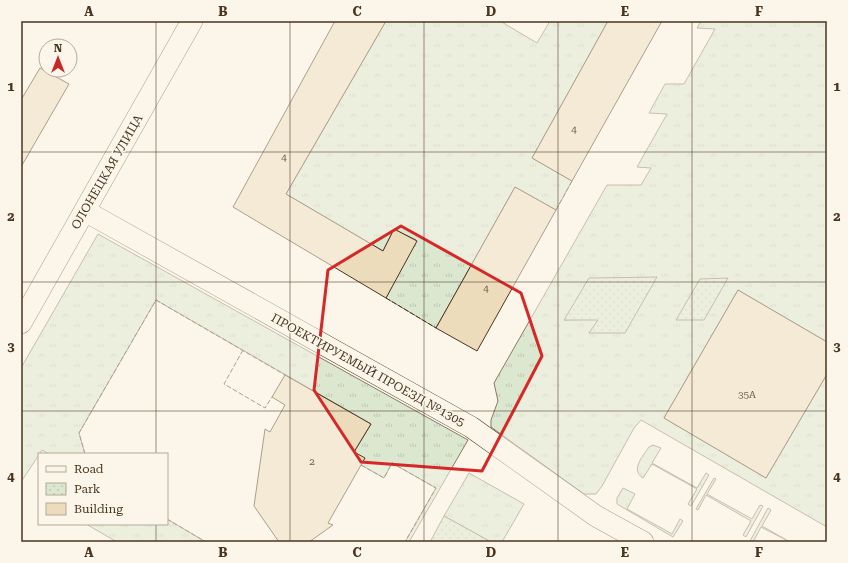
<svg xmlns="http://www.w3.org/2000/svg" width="848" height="563" font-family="'Roboto Serif',serif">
<defs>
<pattern id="grass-tufts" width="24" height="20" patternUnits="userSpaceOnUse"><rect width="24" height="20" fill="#dce7d0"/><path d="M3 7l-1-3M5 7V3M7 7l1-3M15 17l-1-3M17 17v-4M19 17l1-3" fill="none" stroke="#bec7b2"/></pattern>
<pattern id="park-dots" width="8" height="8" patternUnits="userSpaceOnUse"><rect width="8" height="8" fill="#dce7d0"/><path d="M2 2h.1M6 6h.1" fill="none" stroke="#bec7b2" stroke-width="1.8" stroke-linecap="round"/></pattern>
</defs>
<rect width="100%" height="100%" fill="#fbf6e9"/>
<path fill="url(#grass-tufts)" stroke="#887966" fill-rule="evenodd" d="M386,21h114l37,22 13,-22h58l-76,137 40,23 -16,29 -41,-23 -79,141 -50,-30 30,-58 -22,-11 -11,22 -97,-57z
M701,21h126v321l-89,-52 -74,128 102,60 61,-104v153l-186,-107 -7,8 -32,58 -6,8h-12l-93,-67v-7l7,-19 -4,-18 113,-198h34l10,-17 -14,-1 30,-53 -18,-1 16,-29h19l31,-55 -18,-1zM657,277l-67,55 9,-13 -35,1z
M98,234l370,206 -59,102h-4l31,-54 -44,-25 -8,15 -23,-13 -7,-13 17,-28 -215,-124 -77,133 6,21h-36l-7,-4 -21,32v-114z
M653,445l8,3 -9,15 45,25 9,-15 3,2 -18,31 -3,-2 9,-15 -45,-25 -9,14c-13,-8 0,-22 6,-31z
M469,473l55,31 -22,38h-11l-47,-26z
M714,478l2,1 -9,15 45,25 8,-14 3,1 -17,31 -3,-2 8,-14 -45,-26 -8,15 -2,-1z
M623,488l12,6 -8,15 38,21 7,4 8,-15 3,2 -10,16 -56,-33v-6z
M768,508l3,2 -9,16 28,16 -29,-15 -8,15 -3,-1z
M167,519l39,23h-89l-31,-18h81z"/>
<path fill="url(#park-dots)" stroke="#887966" d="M657,277l-32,56h-36l9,-13h-34l25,-42z
M728,278l-24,42h-28l24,-41z
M444,516l47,26h-61z"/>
<path fill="#ecdcbc" stroke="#4a3520" d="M335,21h51l-100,173 97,57 11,-22 23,12 -31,57 -153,-91z
M608,21h54l-90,160 -40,-23z
M40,68l29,16 -48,83v-67z
M515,187l41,23 -79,141 -41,-23z
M738,290l89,52v32l-61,104 -102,-60z
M285,375l86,49 -17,28 11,6 -37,65 5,2 -24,17h-30l-25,-36 11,-77 5,3 15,-27 -13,-8z"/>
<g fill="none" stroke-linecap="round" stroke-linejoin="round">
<g stroke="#4a3520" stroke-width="22">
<path id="minor" d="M85,211l386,216 125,89 47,26
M21,323l171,-302"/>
</g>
<use href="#minor" stroke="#fbf6e9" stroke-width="21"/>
<path stroke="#4a3520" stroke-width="1" stroke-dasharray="5 2" stroke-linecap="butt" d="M556,210l16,-29
M386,298l50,30
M243,350l-19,34 41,24 7,-11
M85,454l-6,-21 77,-133 129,75
M361,465l23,13 8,-15 44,25 -31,54
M167,519l39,23"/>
</g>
<path d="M0 0H848V563H0ZM401,226l120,67 21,63 -60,115 -121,-9 -47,-72 14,-120z" fill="#fbf6e9" fill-opacity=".55" fill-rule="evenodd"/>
<path fill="none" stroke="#d62828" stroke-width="3" stroke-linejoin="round" d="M401,226l120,67 21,63 -60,115 -121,-9 -47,-72 14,-120z"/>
<path fill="none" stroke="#4a3520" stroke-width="1" stroke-opacity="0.55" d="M156,21v433M290,21v521M424,21v521M558,21v521M692,21v521M21,152h806M21,282h806M21,411h806M156,524v18"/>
<g text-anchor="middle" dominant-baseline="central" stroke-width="3" stroke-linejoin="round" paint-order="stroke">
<g font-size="10" fill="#725f47">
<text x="574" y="129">4</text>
<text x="284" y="157">4</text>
<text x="486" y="288">4</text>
<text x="747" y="394">35А</text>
<text x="312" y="461">2</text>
</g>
<g font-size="12" fill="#4a3520" stroke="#fbf6e9">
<text transform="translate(107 172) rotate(-60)">ОЛОНЕЦКАЯ УЛИЦА</text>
<text transform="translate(368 370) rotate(29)">ПРОЕКТИРУЕМЫЙ ПРОЕЗД №1305</text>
</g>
</g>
<rect width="848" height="563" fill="none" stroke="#fbf6e9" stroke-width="44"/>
<rect x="38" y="453" width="130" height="72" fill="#fbf6e9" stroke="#b4a999"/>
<rect x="46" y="466" width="20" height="6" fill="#fbf6e9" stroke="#b4a999"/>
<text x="74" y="473" font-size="12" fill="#4a3520">Road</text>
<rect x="46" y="483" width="20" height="12" fill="url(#park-dots)" stroke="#b4a999"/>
<text x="74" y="493" font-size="12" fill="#4a3520">Park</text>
<rect x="46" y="503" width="20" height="12" fill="#ecdcbc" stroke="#b4a999"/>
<text x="74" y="513" font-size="12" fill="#4a3520">Building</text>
<g transform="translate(58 58)"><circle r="19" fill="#fbf6e9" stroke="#b4a999"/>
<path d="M0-3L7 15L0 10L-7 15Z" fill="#c62828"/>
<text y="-6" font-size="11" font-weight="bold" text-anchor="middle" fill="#4a3520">N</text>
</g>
<rect x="22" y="22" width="804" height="519" fill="none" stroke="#4a3520" stroke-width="1.5"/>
<g font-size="13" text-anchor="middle" font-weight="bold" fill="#4a3520">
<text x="89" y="16">A</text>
<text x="223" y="16">B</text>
<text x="357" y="16">C</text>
<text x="491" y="16">D</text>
<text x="625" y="16">E</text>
<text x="759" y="16">F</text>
<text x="11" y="91">1</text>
<text x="837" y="91">1</text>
<text x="11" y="221">2</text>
<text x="837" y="221">2</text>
<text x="11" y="351">3</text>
<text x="837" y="351">3</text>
<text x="11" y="481">4</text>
<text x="837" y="481">4</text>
<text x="89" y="557">A</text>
<text x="223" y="557">B</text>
<text x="357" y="557">C</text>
<text x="491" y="557">D</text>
<text x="625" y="557">E</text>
<text x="759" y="557">F</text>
</g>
</svg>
